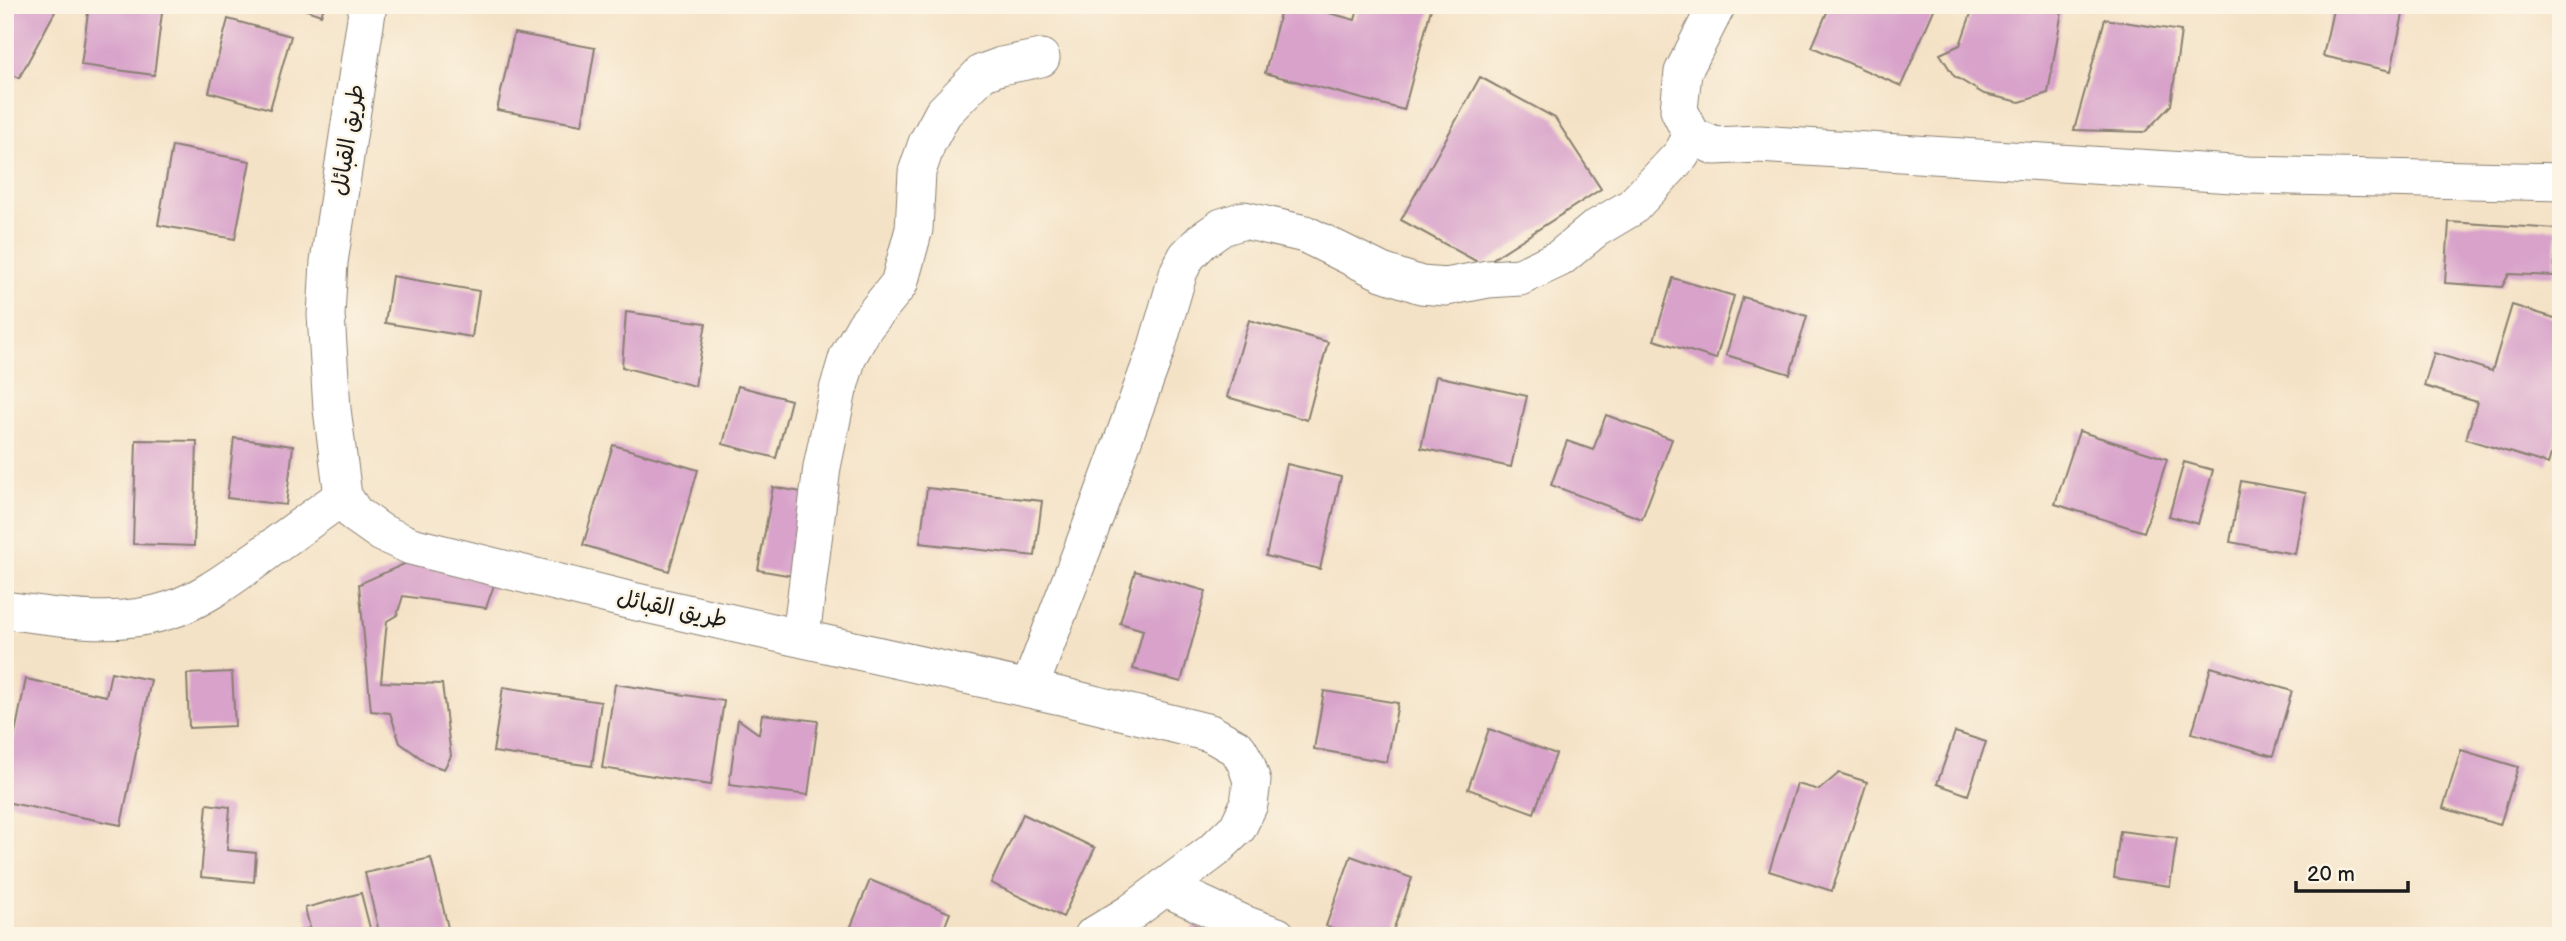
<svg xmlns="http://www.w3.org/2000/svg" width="2566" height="941" font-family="'Balsamiq Sans','Playpen Sans Arabic',sans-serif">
<rect width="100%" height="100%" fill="#fcf5e5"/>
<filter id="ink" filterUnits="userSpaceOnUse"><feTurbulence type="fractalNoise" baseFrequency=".0143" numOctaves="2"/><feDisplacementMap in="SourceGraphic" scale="14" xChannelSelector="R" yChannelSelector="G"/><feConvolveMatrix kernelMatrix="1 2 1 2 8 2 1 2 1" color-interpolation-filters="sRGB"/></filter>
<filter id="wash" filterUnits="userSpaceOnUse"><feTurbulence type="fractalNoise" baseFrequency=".00686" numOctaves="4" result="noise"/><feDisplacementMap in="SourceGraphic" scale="28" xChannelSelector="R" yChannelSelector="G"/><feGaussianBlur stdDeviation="1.57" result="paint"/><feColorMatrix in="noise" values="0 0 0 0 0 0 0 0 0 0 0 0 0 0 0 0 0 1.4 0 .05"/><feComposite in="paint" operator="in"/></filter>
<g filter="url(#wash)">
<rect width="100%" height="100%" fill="#f4e2c6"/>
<g id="blocks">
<path fill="#d8a2ca" d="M5,5h48l4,3 -38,70 -14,-8z
M89,5h74l-9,70 -73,-10z
M292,5h33l-4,10z
M1282,5h18l55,15 4,-15h73l-28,105 -139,-37z
M1830,5h106l-35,81 -89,-39z
M1974,5h89l-15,88 -28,9 -36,-8 -30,-18 -14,-22 20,-9z
M2334,5h71l-14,66 -68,-15z
M228,19l63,17 -21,73 -61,-17z
M2105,19l76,12 -10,74 -26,27 -71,-2z
M514,33l81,15 -13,77 -85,-15z
M1480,77l75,41 46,71 -118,76 -82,-45z
M172,146l78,15 -15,78 -77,-14z
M2449,222l108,7 -3,47 -45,-2 -7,13 -57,-4z
M392,276l87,15 -7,46 -87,-14z
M1673,278l61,18 -18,63 -62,-19z
M1743,297l64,19 -17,58 -64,-19z
M2512,305l49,15v101l-13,43 -82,-25 11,-37 -53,-16 10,-33 58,18z
M626,312l80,11 -11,63 -73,-19z
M1249,320l79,22 -21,78 -80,-23z
M1436,376l91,20 -16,71 -90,-19z
M738,386l53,14 -15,58 -53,-14z
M1606,415l66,24 -30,80 -91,-34 16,-44 26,9z
M2079,431l88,28 -23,73 -89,-28z
M234,438l59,8 -7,59 -59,-7z
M136,440l61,1 -3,105 -61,-2z
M613,445l85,25 -29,101 -86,-26z
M2184,462l29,8 -15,54 -29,-8z
M1287,464l54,13 -21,92 -54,-13z
M2241,481l65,12 -11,61 -65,-12z
M773,487l40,7 -14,83 -41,-7z
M927,488l115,13 -7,55 -115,-13z
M413,560l81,25 -8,23 -83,-12 -6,19 -10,6 -6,61 61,2 9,72 -7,13 -15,-5 -29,-21 -10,-30 -19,-2 -12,-127z
M1135,571l71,20 -25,91 -48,-13 10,-39 -23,-7z
M2211,667l81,24 -19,65 -81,-23z
M111,672l40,8 -30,145 -116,-23v-20l21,-103 80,17z
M232,672l3,54 -46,2 -2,-54z
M615,684l109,17 -13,84 -109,-17z
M503,687l98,15 -9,64 -99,-14z
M1324,691l74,12 -11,59 -73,-13z
M762,714l56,7 -10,74 -79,-10 9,-66 21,15z
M1489,729l67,25 -22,59 -66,-24z
M1955,732l31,10 -18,53 -31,-11z
M2461,750l57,17 -18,58 -57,-17z
M1839,773l28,9 -35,109 -63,-20 28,-87 22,6z
M207,804l23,3 -3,43 29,3 -2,29 -53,-5z
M1023,814l72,34 -32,69 -72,-34z
M2120,831l57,7 -7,48 -56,-8z
M1351,856l61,22 -21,58h-38l-27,-10z
M431,858l19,78h-70l-15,-63z
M870,880l80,33 -9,23h-94z
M361,893l11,43h-71l-2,-5 11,-3 -5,-20z
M1194,925l26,11h-30z"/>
</g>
</g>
<g filter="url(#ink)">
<use href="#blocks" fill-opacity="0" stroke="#887f71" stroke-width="2"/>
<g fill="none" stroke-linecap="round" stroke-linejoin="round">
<g stroke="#887f71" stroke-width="39">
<path id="street" d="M368,5l-39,257 -3,53 6,94 11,87 12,18 27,19 29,13 217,54 437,97 145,36 28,16 8,14 6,18 -3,23 -11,23 -26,25 -83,62 -36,22
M1717,5l-34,67 -4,38 13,26 23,10 44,-2 489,31 313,7
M5,610c53,7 112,18 165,0 31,-10 60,-32 87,-51 28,-21 57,-42 86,-63
M801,637l21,-170 16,-77 10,-34 17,-30 34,-42 15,-55 3,-57 10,-29 16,-30 39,-40 19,-7 40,-8
M1029,689l68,-178 59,-161 23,-79 8,-15 15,-15 20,-14 22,-7 61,14 77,38 39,13 25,2 42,-8 32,-2 40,-19 35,-29 37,-22 49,-52 11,-19
M1164,887l82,38 31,11"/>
</g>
<use href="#street" stroke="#fff" stroke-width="37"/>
</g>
</g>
<g text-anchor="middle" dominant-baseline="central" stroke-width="5" stroke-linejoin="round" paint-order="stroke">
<g font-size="23" fill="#1c1c1c" stroke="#fcf5e5">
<text transform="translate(348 140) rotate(-81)">طريق القبائل</text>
<text transform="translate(672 609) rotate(12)">طريق القبائل</text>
</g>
</g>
<rect width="2566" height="941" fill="none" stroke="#fcf5e5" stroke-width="28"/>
<path d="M2296 881v10h112v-10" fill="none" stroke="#1c1c1c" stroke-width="3.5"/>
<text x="2307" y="881" font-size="21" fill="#1c1c1c" stroke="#fcf5e5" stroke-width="5" paint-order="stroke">20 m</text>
</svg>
